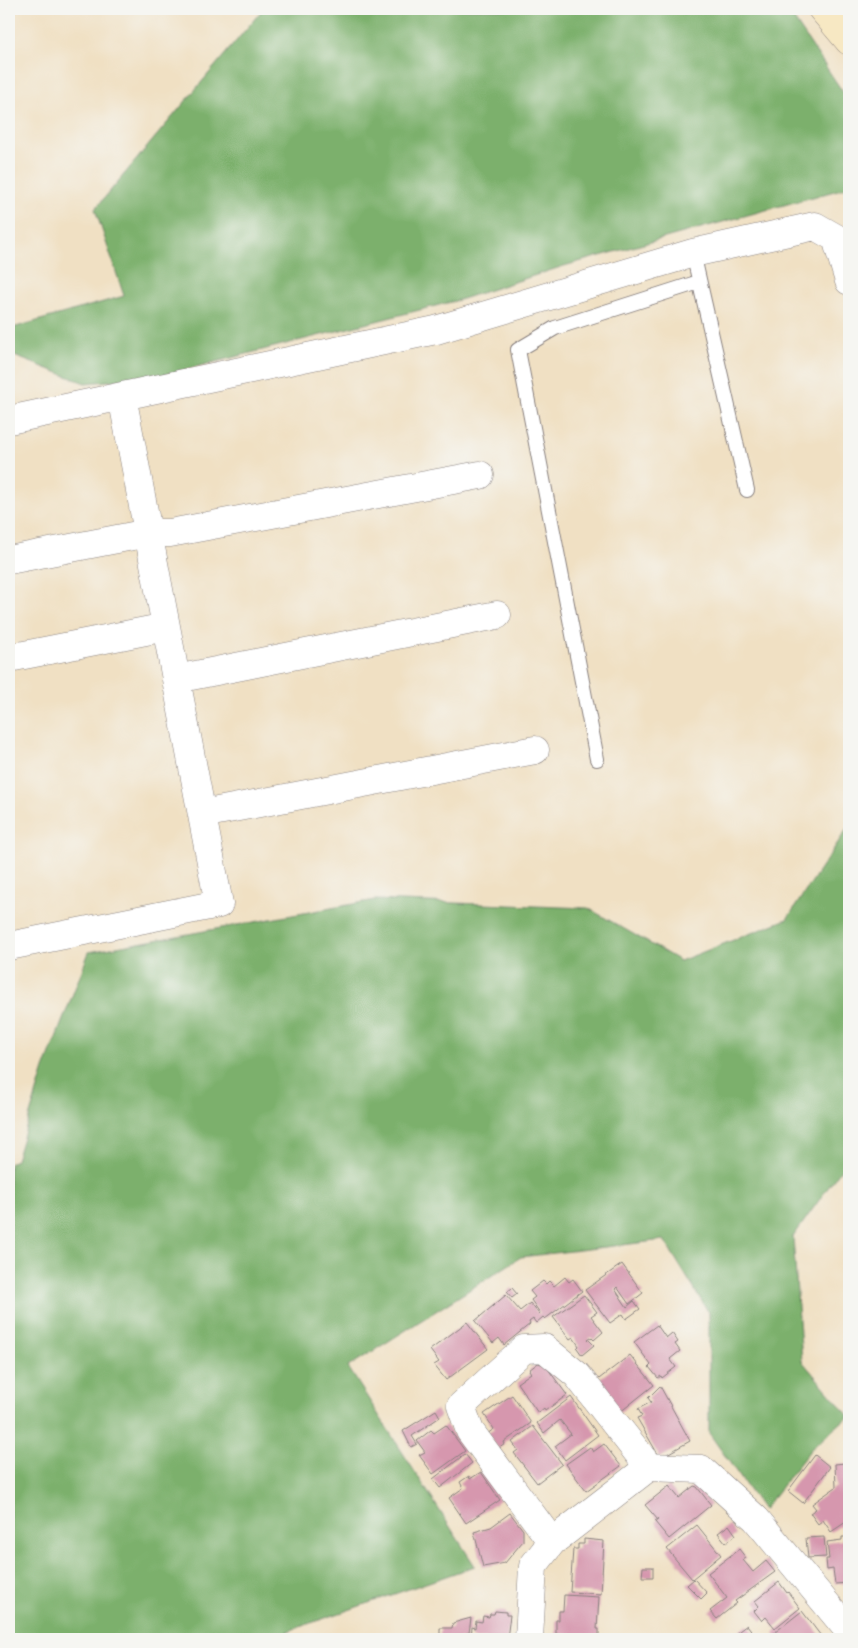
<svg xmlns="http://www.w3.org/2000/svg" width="858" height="1648" font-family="Mynerve,sans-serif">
<rect width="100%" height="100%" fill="#f6f6f2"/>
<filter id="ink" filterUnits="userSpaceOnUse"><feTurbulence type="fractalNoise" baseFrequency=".02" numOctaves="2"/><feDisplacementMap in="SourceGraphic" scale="10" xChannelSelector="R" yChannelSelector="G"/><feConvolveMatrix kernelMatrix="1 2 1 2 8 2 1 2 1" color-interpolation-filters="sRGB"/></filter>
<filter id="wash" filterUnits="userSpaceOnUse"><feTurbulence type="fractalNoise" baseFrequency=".0096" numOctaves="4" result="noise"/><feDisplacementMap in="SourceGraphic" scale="20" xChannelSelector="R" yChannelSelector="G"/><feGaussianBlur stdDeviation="1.12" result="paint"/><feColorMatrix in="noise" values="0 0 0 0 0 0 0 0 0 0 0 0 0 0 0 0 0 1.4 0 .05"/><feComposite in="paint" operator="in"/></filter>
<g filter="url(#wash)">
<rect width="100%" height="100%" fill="#f0e0c3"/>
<path fill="#7cb06c" stroke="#4f6954" d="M263,9h524l62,92v86l-285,79 -105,34 -303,77 -71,6 -76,-29v-25l115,-33 -29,-87z
M849,826v332l-56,79 9,124 47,55 -38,33 -48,61 -54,-77v-120l-45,-73 -143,17 -173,110 127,199 -187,65v8h-279v-476l7,-3 28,-91 45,-117 286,-52 213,8 92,53 107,-42z"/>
<g id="blocks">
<path fill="#d697ae" d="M622,1264l21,29 -14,11 -12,-17 -2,2 12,18 7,-6 6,8 -14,10 -3,-5 -13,9 -25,-33z
M565,1277l4,5 4,-3 9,12 -37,28 -2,-2 -7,6 -3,-4 -4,3 1,2 -26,21 -5,-7 -6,5 -18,-22 31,-26 14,16 10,-8 9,11 1,-1 -9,-13 4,-3 -5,-6 13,-10 3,3 3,-3 5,5z
M512,1288l5,6 -5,4 -5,-6z
M584,1295l13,17 -6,4 12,16 -9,8 -3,-3 -3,2 6,6 -12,10 -5,-7 2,-2 -6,-9 -3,2 -17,-22z
M467,1322l21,27 -42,31 -12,-15 5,-3 -9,-12z
M657,1325l9,13 6,-5 6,9 -3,2 5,7 -10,8 6,8 -14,11 -1,-2 -3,2 -9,-11 2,-2 -17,-23z
M630,1355l24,30 -35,28 -24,-31z
M538,1363l7,2 22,30 -22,16 -1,-3 -6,5 -21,-30 14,-10 -2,-3z
M660,1386l30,55 -30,17 -23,-40 5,-2 -4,-7 13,-7 -3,-4z
M512,1395l19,28 -27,19 1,2 -7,5 -11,-15 7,-5 -10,-15z
M571,1397l27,38 -33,25 -10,-14 16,-12 -11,-14 -16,13 -7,-10z
M436,1410l4,7 -28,19 5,8 -6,3 -8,-16z
M446,1425l19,26 -32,23 -14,-19 6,-3 -8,-11 14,-11 3,3z
M533,1426l29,38 -25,19 -23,-30 4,-3 -6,-8z
M604,1444l17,22 -35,25 -20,-27 24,-17 3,5z
M465,1454l7,9 -32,25 -7,-9z
M815,1455l15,12 -27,36 -15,-12z
M845,1463v2h4v55l-18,12 -8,-12 -5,4 -8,-11 6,-4 -4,-5 24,-17 -1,-23z
M481,1472l19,28 -34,23 -17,-25 14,-10 -3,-6 9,-6 1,3z
M669,1486l10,12 15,-12 3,1 14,18 -42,34 -14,-17 3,-2 -13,-15z
M510,1513l13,17v11l-18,22 -22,4 -9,-35 17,-5z
M697,1525l24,30 -29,24 -25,-30z
M729,1525l7,10 -10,8 -8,-10z
M824,1537l2,20 -18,1 -2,-20z
M842,1537h7v46l-14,1 -2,-15 -6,1 -1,-11h3l-2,-17 15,-2z
M584,1539l20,2 -3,53 -31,-2 3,-43h5v-5h6z
M739,1549l7,9 -3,2 10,12 13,-11 9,11 -40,29 2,2 -20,16 -7,-8 17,-13 -19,-25z
M643,1567h10v10h-11z
M694,1579l13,14 -6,6 -14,-14z
M779,1582l8,11 1,-1 12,16 -25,20 -9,-11 -4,4 -8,-10 5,-5 -4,-5z
M564,1595l35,2 -2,32h2v10h-14v-3l-29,-2v-14h3v-9h4z
M495,1611l11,1v3h4l-3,24h-36l1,-12 3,1 1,-7 6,1 1,-6 6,1 1,-3h4z
M802,1611l19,25 -1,1 2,2h-43l-5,-6z
M471,1618l-2,15h-3v6h-26v-11h12l1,-5z
M747,1625l11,14h-25l-2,-2z"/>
</g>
</g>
<g filter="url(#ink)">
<use href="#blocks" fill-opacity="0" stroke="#89817f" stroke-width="1"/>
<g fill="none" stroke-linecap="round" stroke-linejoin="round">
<g stroke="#89817f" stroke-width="16">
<path id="service" d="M693,253l54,237
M597,759l-79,-409 37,-22 144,-46"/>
</g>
<g stroke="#89817f" stroke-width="29">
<path id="minor" d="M9,420l427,-90 257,-77 122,-27 21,12 13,43
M9,560l139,-27h22l310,-58
M9,658l157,-31
M176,679l321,-64
M202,814l333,-64
M9,946l210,-42 -97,-508
M552,1542l-82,-111 -9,-25 63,-57 20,-1 33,27 72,92 52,2 55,50 93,112
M529,1639l4,-73 19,-24 97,-75"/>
</g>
<g stroke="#89817f" stroke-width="29">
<path id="secondary" d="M822,9l27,32"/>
</g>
<use href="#service" stroke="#fff" stroke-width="14"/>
<use href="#minor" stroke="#fff" stroke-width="28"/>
<use href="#secondary" stroke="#f7e8c3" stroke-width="28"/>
</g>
</g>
<rect width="858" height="1648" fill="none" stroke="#f6f6f2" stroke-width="30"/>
</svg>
